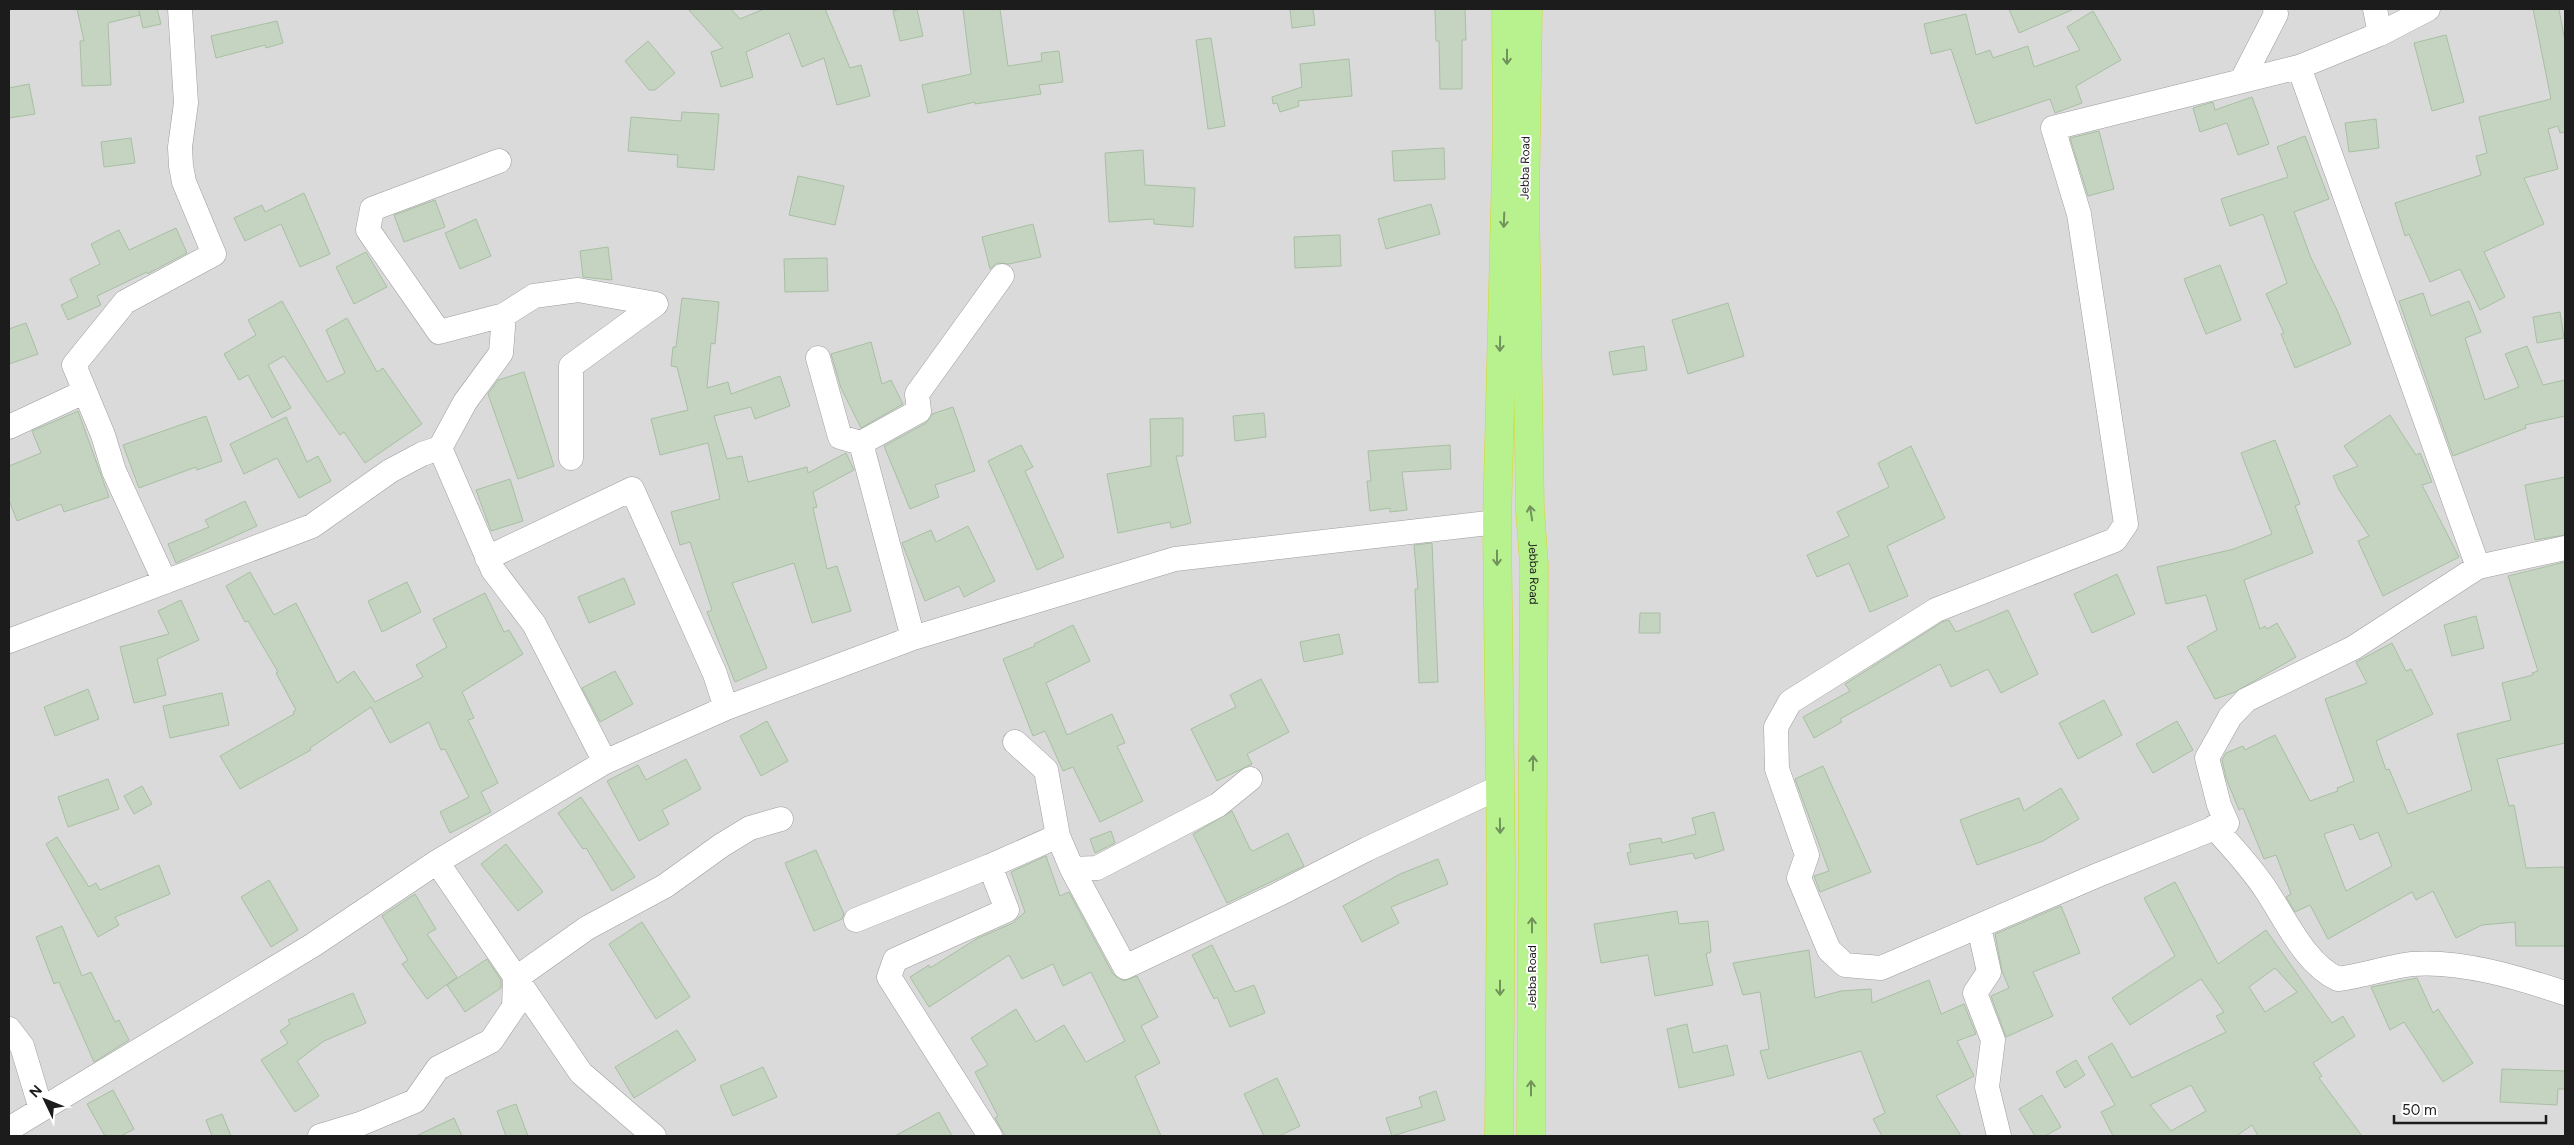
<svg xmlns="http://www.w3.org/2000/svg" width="2574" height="1145" font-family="Figtree,sans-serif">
<rect width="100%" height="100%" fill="#e1ede1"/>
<path fill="#d9dad9" d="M9,9h2556v1127h-2556z"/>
<path fill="#c5d4c1" stroke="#a8bfa3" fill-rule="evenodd" d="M77,9h80l4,15 -18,4 -4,-17 1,4 -32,8 3,62 -29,1 -2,-45h4z
M688,9h43l9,10 24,-10h61l25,59 11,-3 9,31 -33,9 -13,-47 -22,9 -13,-34 -43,19 7,25 -32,10 -10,-35 12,-4z
M901,9h16l6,27 -23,5 -7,-30z
M963,9h37l8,57 34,-5 -1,-8 18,-2 4,31 -24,3 2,9 -66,10v-2l-47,11 -6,-28 49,-11z
M1290,9h23l2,16 -23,3z
M1435,9h30l1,31h-4v49h-22l-1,-48h-3z
M2009,9h65l-55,24z
M2533,9h26l6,33v90l-5,1 -2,-7 -10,3 10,40 -34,9 20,46 -60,28 21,45 -25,13 -20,-41 -30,13 -21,-48 -4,2 -10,-33 86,-28 -5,-19 11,-3 -8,-36 72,-18z
M2093,11l28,49 -45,26 6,17 -27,10 -5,-14 -74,25 -25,-75 -20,5 -7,-30 42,-10 10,41 14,-5 3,8 35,-12 6,21 46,-17 -13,-23z
M277,21l6,22 -17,5 -1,-3 -49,13 -5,-22z
M2446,35l18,67 -32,9 -18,-68z
M1211,38l14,88 -17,3 -12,-89z
M648,41l27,32 -20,17h-6l-24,-29z
M1349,59l3,37 -54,5 1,5 -19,6 -3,-9 -4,1 -1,-7 30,-10 -2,-23z
M29,84l6,30 -26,4v-30z
M2252,97l17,47 -31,11 -11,-32 -27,9 -7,-24 20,-6 2,8z
M682,112l37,2 -5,56 -37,-3 1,-12 -50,-4 3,-34 50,4z
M2376,119l3,29 -30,4 -4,-29z
M2099,131l15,58 -26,7 -18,-58z
M2305,136l24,63 -35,13 17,46 26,52 14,34 -56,24 -14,-34 3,-1 -18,-39 21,-11 -24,-69 -33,12 -9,-27 67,-22 -11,-30z
M131,138l4,25 -31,4 -3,-25z
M1444,148l1,31 -51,2 -2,-30z
M1143,150l2,35 50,3 -2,39 -39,-3v-5l-45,3 -4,-69z
M798,176l46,10 -9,39 -46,-10z
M304,193l26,61 -30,13 -19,-43 -36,17 -11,-23 28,-13 3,7z
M435,200l10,27 -41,15 -10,-27z
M1431,204l9,30 -54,15 -8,-30z
M476,219l15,37 -31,13 -15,-36z
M1033,224l8,33 -32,7 -12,-1 -7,6 -8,-32z
M176,228l11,25 -36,19 -3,2 -1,-2 -50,24 4,9 -33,15 -7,-15 17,-8 -8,-18 30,-15 -9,-20 28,-14 10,20z
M1340,235l1,31 -46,2 -1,-31z
M608,247l4,33 -29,-3 -3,-26z
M366,252l21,35 -33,17 -18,-37z
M827,258l1,33 -43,1 -1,-33z
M2220,265l21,55 -35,14 -22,-55z
M2423,293l8,23 38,-15 12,31 -16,6 20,62 34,-13 -14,-33 22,-8 16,39 22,-5v36l-40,9 1,3 -73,28 -54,-155z
M682,298l37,4 -4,42 -4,-1 -4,45 21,-6 3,12 49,-18 10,30 -35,13 -4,-12 -37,9 13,43 15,-3 6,26 59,-15 1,6 38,-20 8,17 -41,22 4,15 -4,1 14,61 10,-3 14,45 -39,12 -18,-60 -62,20 35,85 -32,14 -28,-70 5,-2 -22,-68 -10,3 -9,-33 49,-13 -12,-56 -48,12 -9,-36 37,-9 -11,-43 -6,-1 2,-19h3z
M282,301l45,81 18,-9 -19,-43 21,-12 30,54 6,-4 39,56 -57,39 -21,-31 -4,3 -56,-79 -16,9 23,43 -19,10 -24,-43 -9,5 -15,-26 32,-19 -8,-15z
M1728,303l16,53 -56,18 -16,-54z
M2560,312l4,26 -27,5 -4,-26z
M26,323l12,31 -29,10v-35z
M871,342l11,42 9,-4 12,24 -42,24 -20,-40 -10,-34z
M1644,346l3,24 -34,5 -4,-23z
M524,372l30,94 -36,13 -30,-85 10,-14z
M953,407l22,64 -40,14 4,12 -29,12 -26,-63 42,-23 6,-9z
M78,411l31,86 -45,15 -3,-8 -44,17 -8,-21v-34l32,-13 -9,-22z
M1264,413l2,24 -31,4 -2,-25z
M2390,415l26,40 4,-2 12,29 -10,3 37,72 -76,39 -25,-55 11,-5 -30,-46 -6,-14 25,-10 -14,-20z
M206,416l16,45 -25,9 -1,-3 -57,21 -16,-43z
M286,417l21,45 11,-6 13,25 -32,17 -22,-40 -33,16 -14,-30z
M1183,418v38h-7l15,67 -20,5 -1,-6 -52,11 -11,-59 44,-8 -1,-47z
M2275,440l25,64 -5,2 18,47 -69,27 16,49 5,-3 2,3 10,-6 19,34 -61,35 -20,7 -28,-52 30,-17 -11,-35 -40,9 -9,-37 77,-18 38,-15 -31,-81z
M1021,445l12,22 -8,4 39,86 -27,13 -49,-109z
M1450,445l1,24 -49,3 5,38 -17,2v-4l-20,3 -3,-30h4l-3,-30z
M1911,446l34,72 -58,28 21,50 -38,16 -21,-49 -32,14 -10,-22 42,-19 -12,-24 52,-25 -11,-24z
M2565,477v58l-30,5 -10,-55z
M510,479l13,42 -32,10 -15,-41z
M245,501l12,25 -81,37 -8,-19 41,-17 -4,-7z
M968,526l27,55 -31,16 -5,-11 -34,15 -23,-58 29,-13 5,12z
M1432,543l6,139 -19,1 -4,-94h3l-4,-44z
M2565,562v181l-68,16 12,47 5,-1 12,63 39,-1v79h-49l-1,-24 -33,3 -26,13 -23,-47 -17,9 -4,-8 -84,47 -18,-34 -15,7 -9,-15 5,-3 -15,-39 -12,4 -21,-51 -4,2 -13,-32 -4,-18 4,-7 17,-7 2,4 30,-15 35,66 28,-10 -1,-3 17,-7 -29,-82 42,-16 -11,-21 36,-19 14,28 5,-2 22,45 -57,27 10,29 3,-1 19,45 64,-24 -15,-56 54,-14 -9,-37 31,-8 -1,-2 6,-2 -30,-95zM2353,824l7,16 18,-8 14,34 -46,25 -22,-57z
M250,572l24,43 22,-12 41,80 17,-12 21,31 48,-25 -7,-12 31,-18 -14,-28 52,-26 19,39 5,-2 14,24 -61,38 12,26 -6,2 30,63 -17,9 10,20 -41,21 -10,-21 29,-15 -24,-48 -4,1 -12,-28 -39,21 -19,-36 -61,41 1,2 -71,39 -20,-33 74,-42 -1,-2 3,-2 -20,-37 2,-1 -30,-51 -3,1 -19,-36z
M2117,574l18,40 -43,19 -18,-39z
M624,578l11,26 -46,19 -11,-26z
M407,582l14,30 -39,20 -14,-31z
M181,600l18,40 -42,19 9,36 -32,8 -14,-56 49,-13 -11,-23z
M2008,610l30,64 -37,19 -13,-24 -37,18 -11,-23 -100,55 2,3 -28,16 -11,-21 47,-26 -5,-7 97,-62 7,-2 7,12z
M1640,613h20v20h-21z
M2476,616l8,32 -32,8 -8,-31z
M1073,625l17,36 -44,22 21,52 45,-21 13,29 -8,3 26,55 -43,21 -27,-55 -10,4 -18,-40 -12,5 -30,-77 32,-13 -1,-2z
M1339,634l4,20 -39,8 -4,-20z
M615,671l18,33 -33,18 -18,-34z
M1261,679l28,53 -42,22 5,10 -35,17 -26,-52 45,-22 -6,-12z
M88,689l11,30 -44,17 -11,-29z
M222,693l7,32 -59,13 -7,-32z
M2104,700l18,35 -44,24 -19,-36z
M767,721l21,40 -27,15 -21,-40z
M2177,721l16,29 -40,23 -17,-29z
M686,759l15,30 -39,21 7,14 -30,17 -32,-60 31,-16 8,15z
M1823,766l48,106 -51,20 -6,-16 15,-5 -34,-92z
M108,779l11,30 -51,18 -10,-30z
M142,786l10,18 -18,10 -10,-18z
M2061,788l18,31 -36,22 -66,24 -17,-45 59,-22 5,13z
M581,797l54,80 -23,14 -26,-43 -3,1 -25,-36z
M1232,811l18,38 3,2 35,-18 16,33 -77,37 -34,-69z
M1714,812l10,38 -29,9 -2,-6 -63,12 -3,-12 4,-1 -2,-8 32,-6 1,5 34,-9 -4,-16z
M1111,831l4,12 -20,10 -5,-14z
M57,837l32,50 7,-4 4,7 59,-25 11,29 -55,23 4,8 -21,12 -52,-93z
M506,844l37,48 -25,19 -37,-47z
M816,850l28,64 -2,5 -28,12 -29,-68z
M1046,856l14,40 9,-4 44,82 11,7 13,-5 21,41 -17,9 19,37 -25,13 26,60h-156l-10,-18 3,-2 -23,-44 13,-7 -17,-27 45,-29 20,33 28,-17 22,37 39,-21 -34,-69 -28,14 -10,-22 -31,15 -13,-24 -80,52 -19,-30 19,-12 1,3 48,-30 35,-15 12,-11 -14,-40z
M1438,859l10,25 -57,23 8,16 -37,19 -19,-36 57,-32z
M269,880l29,50 -27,17 -30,-50z
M2175,882l43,82 48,-34 66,93 11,-7 12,20 -42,27 9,13 -3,2 43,58h-104l-6,-11 -16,11h-123l-12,-24 14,-7 -27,-48 24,-14 20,35 94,-46 -10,-16 8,-4 -23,-33 -71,46 -18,-27 63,-42 -31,-58zM2275,968l22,24 -32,20 -16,-25zM2191,1085l15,26 -35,20 -21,-26z
M415,894l21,35 -9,5 30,43 -30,22 -25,-35 6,-4 -26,-44z
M2061,906l19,47 -47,19 20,44 -47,21 -15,-41 18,-8 -7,-17 -7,-37z
M1677,911l2,13 29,-3 3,31 -5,2 7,31 -58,11 -7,-41 -47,8 -7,-39z
M642,922l48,75 -34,22 -47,-75z
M62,926l20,50 9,-4 24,50 4,-2 10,20 -35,22 -35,-80 -5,2 -18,-47z
M1212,945l23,47 19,-7 11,28 -35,14 -13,-30 -3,2 -22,-44z
M1809,950l6,48 26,-7 30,-2 1,14 57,-23 12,34 23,-10 12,30 -19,7 17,35 -38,20 25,40h-79l-9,-17 12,-6 -24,-62 -93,28 -8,-28 9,-2 -9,-57 -17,3 -10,-32z
M487,959l14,21v8l-36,24 -18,-27z
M2417,978l16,35 5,-4 35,54 -30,19 -39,-60 -14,8 -19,-43z
M353,993l13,30 -42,18 -27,20 22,35 -24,16 -34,-52 27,-17 -8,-12 10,-7 -2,-4z
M1687,1024l6,29 34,-8 7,30 -55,13 -12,-59z
M677,1030l19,30 -62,38 -19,-31z
M2076,1060l9,15 -20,13 -9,-16z
M763,1067l14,30 -44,19 -13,-30z
M2502,1069l63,2v18h-7l-1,16 -57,-3z
M1277,1078l23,48 -21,10h-15l-20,-42z
M113,1090l21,39 -13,7h-16l-18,-32z
M1436,1091l9,29 -53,16 -6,-18 36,-11 -3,-10z
M2042,1095l19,32 -16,9h-10l-16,-27z
M516,1104l12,32h-22l-9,-25z
M939,1112l13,24h-57z
M222,1114l9,22h-19l-6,-16z
M454,1118l8,18h-46z"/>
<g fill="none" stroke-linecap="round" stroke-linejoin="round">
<g stroke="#9d9d9d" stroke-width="25">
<path id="minor" d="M2375,9l5,25
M2428,9l-48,25 -81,33 -246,61 26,86 47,310 -11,16 -179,70 -146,92 -14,25 1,42 30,86 -8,23 30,72 16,15 36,3 217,-93 129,-52 -8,-18 -12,-47 23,-41 16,-17 107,-52 125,-81 87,-19
M2299,67l179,500
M2242,80l34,-66 -1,-5
M499,161l-127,48 -4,21 71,102 65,-17
M818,358l22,79 21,6 52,195
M9,427l75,-35
M861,443l58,-32 -2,-17 85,-118
M440,448l25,-46 36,-49 3,-38 30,-19 44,-6 78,14 -85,62v92
M487,558l145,-69 83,185 11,34
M165,582l-51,-111 -11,-36 -29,-70 51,-63 89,-48 -30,-72 -3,-16 -1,-19 6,-44 -6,-94
M9,641l303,-115 78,-55 32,-17 18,-6 53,122 41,54 71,138
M2214,827c18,20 37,40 52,63 20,30 39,74 72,89 25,-3 49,-12 74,-15 50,-4 107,14 153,29
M1058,836l14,33 25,-1 121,-63 32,-26
M437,862l144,211 73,63
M990,866l68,-30 -12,-66 -31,-28
M1072,869l53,98 152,-72 90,-46 133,-62
M856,920l134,-54 17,44 -112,50 -6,17 101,159
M1979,927l10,45 -14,21 18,47 -6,47 12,49
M9,1029l13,17 19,63
M9,1129l304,-184 124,-83 168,-100 121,-54 187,-70 262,-79 322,-37
M320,1136l40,-12 55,-23 23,-33 53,-27 23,-34 1,-28 72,-51 78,-42 57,-41 28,-17 31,-9"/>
</g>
<g stroke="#d2d920" stroke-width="29">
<g id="trunk">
<path id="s1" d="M1528,9l-3,192 5,309 4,55 -3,571"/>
<path d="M1499,1136l2,-272 -4,-342 10,-390 -1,-123"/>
</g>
</g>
<use href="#minor" stroke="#fff" stroke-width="24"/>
<use href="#trunk" stroke="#b8f28e" stroke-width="28"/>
</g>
<defs><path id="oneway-shaft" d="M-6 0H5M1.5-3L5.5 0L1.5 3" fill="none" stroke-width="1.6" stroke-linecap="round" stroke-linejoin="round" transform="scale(1.25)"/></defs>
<g stroke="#72925b">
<use href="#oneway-shaft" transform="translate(1507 57) rotate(90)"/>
<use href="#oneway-shaft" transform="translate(1504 220) rotate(92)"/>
<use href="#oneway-shaft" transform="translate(1500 344) rotate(91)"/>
<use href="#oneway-shaft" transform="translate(1531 513) rotate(-99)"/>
<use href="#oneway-shaft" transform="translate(1497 558) rotate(90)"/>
<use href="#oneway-shaft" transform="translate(1533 763) rotate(-89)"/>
<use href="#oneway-shaft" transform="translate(1500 826) rotate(89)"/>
<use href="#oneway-shaft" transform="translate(1532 925) rotate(-90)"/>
<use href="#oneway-shaft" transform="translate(1500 988) rotate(90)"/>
<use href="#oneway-shaft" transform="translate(1531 1088) rotate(-90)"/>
</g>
<g text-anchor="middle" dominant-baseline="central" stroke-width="4" stroke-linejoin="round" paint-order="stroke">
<g font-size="12" fill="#1c1c1c" stroke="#fff">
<text transform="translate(1525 168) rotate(-89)">Jebba Road</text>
<text stroke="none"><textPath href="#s1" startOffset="564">Jebba Road</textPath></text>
<text transform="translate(1532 977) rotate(-90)">Jebba Road</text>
</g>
</g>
<rect width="2574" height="1145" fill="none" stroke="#1c1c1c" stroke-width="20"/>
<g transform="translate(45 1100) rotate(313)" stroke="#ffffff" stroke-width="4" paint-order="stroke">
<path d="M0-4L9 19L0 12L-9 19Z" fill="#1c1c1c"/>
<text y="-8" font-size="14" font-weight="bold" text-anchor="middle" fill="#1c1c1c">N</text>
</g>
<path d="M2394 1115v8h152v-8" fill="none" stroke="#1c1c1c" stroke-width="2.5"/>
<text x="2402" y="1115" font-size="15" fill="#1c1c1c" stroke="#ffffff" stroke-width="4" paint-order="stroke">50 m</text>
</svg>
